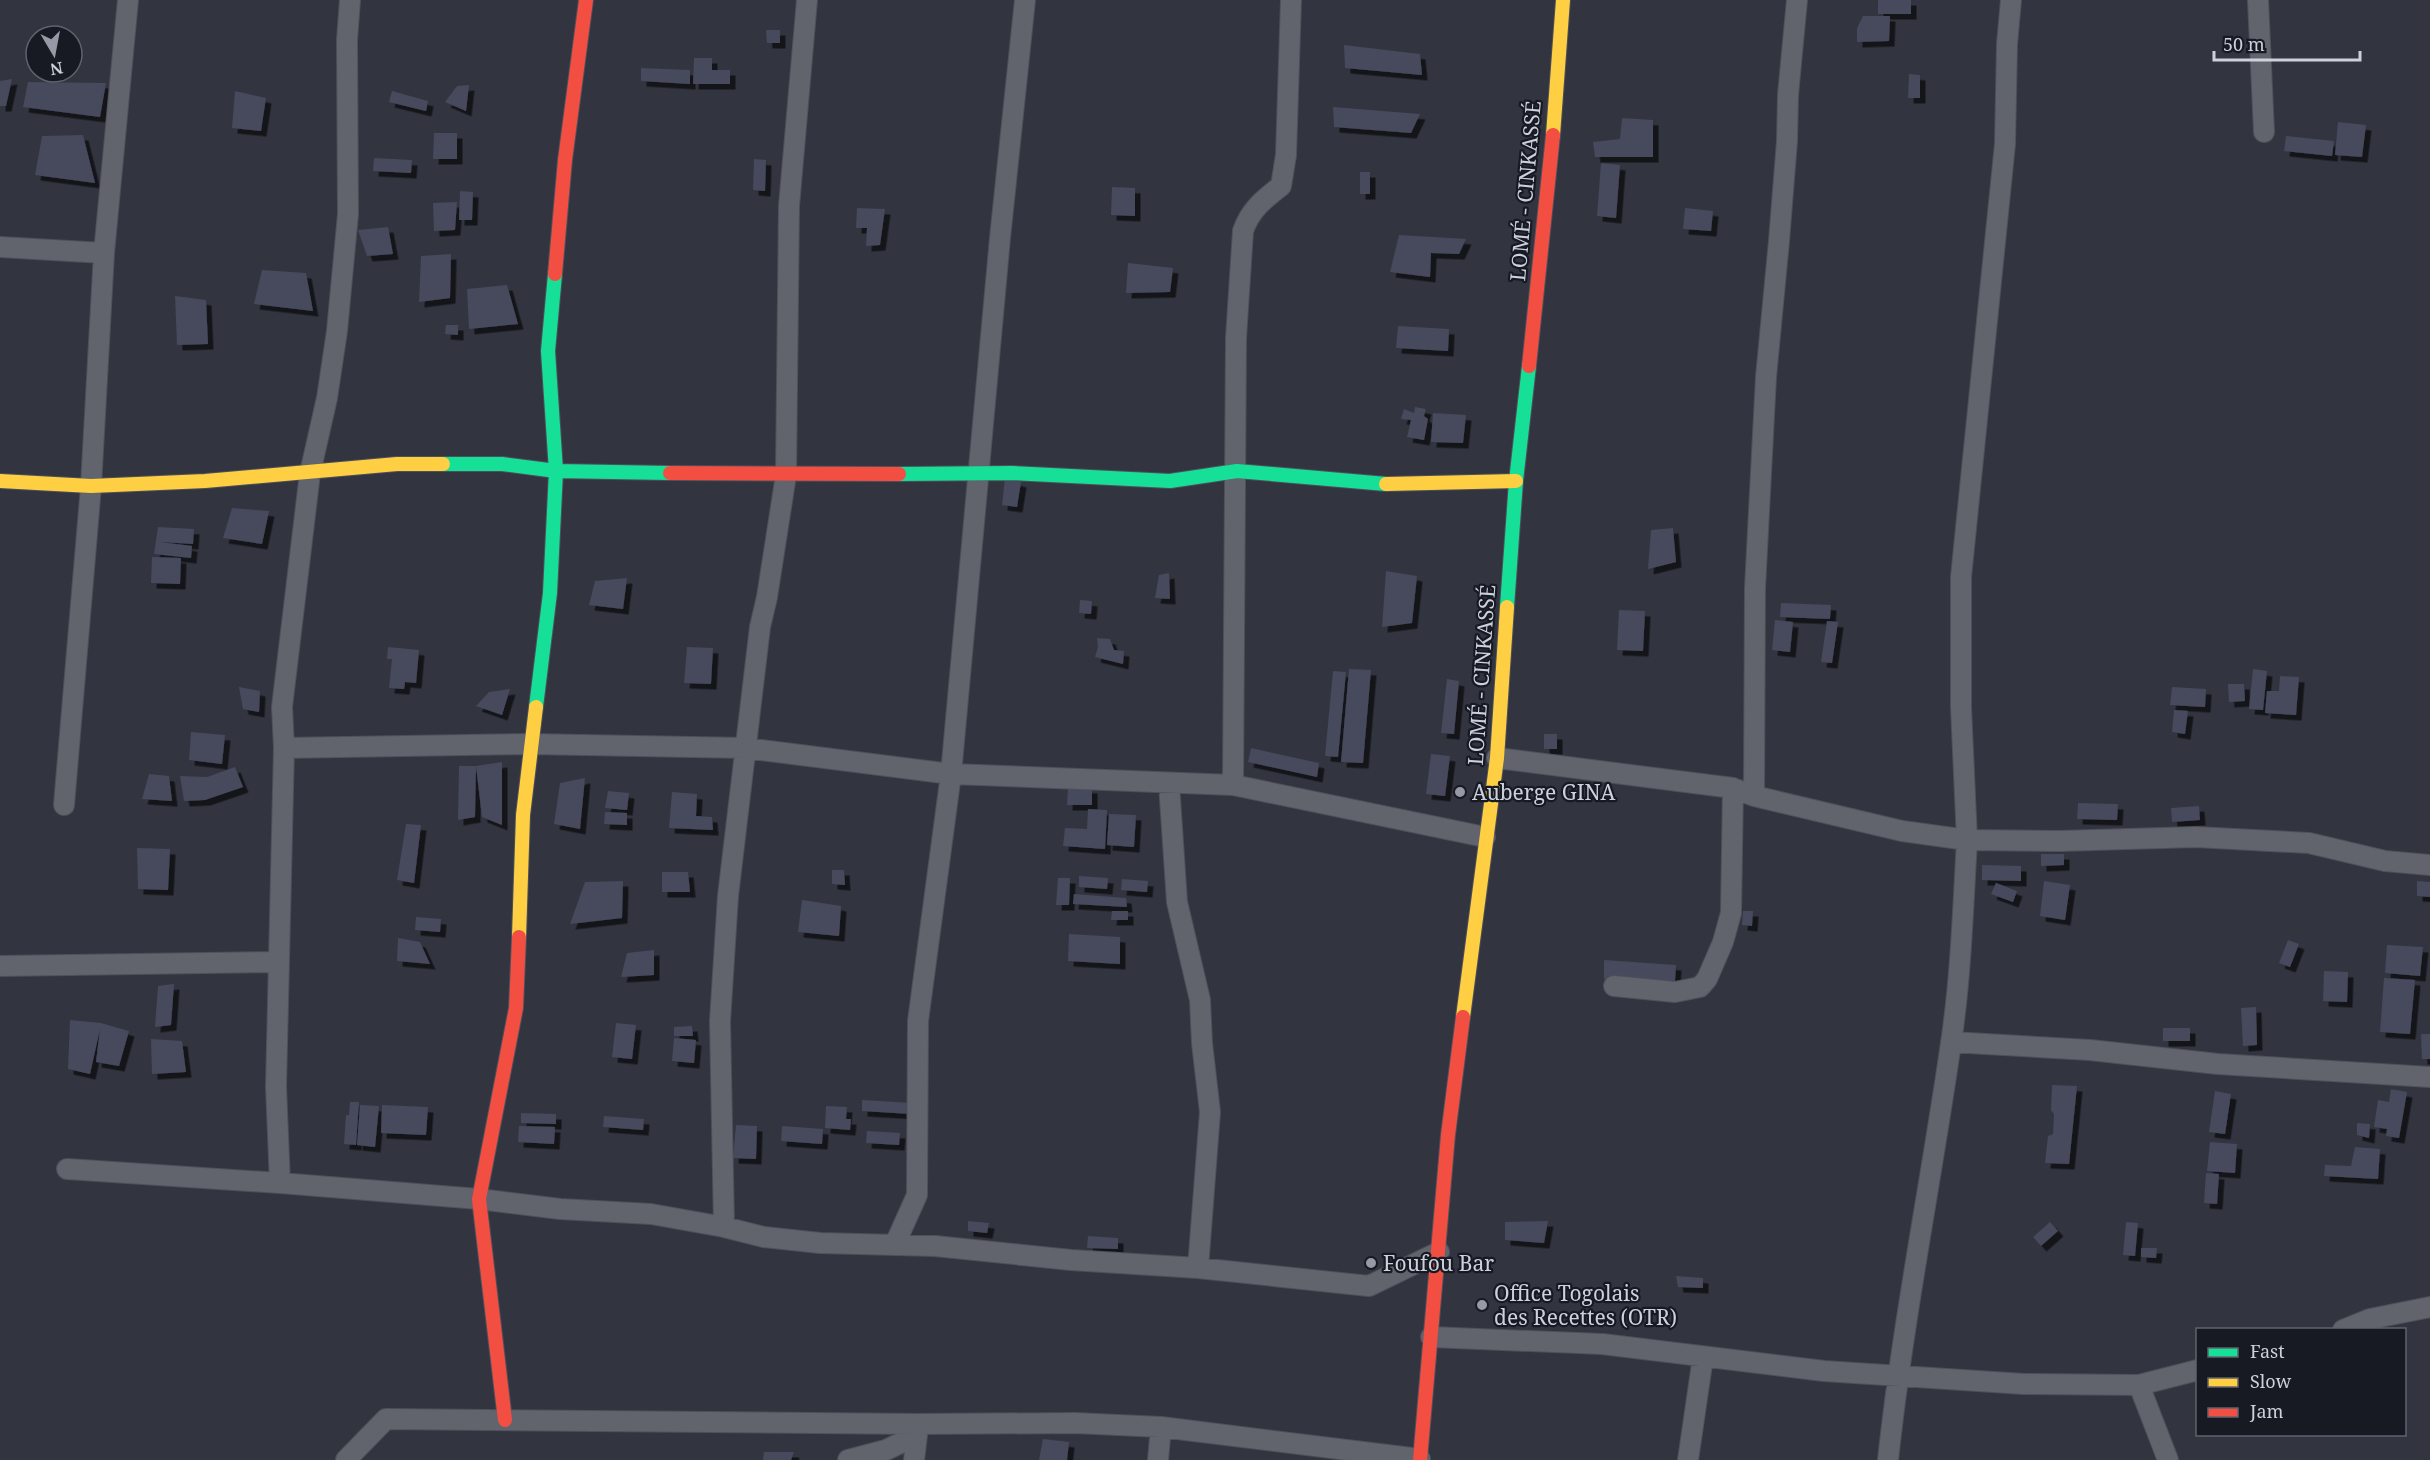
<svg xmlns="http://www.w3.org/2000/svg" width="2430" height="1460" font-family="'Noto Serif',serif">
<defs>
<filter id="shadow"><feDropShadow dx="5.5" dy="5.5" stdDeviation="0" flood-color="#0009"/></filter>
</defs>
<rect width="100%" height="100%" fill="#32343f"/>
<path fill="#46495d" filter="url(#shadow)" d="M1878,0h33v14h-33z
M1863,16h27l-1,25 -32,1v-14z
M766,30h14v13h-13z
M1344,45l76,9 2,21 -77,-7z
M694,58h18v12h18v14h-37z
M641,68l49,2v14l-49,-3z
M1909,74l11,1v23h-12z
M12,79l-6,27h-6v-25z
M28,82l78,1 -6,34 -77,-10z
M469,85l-3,26 -21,-9 12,-16z
M235,91l31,7 -5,33 -29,-3z
M392,91l36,10 -2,10 -37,-9z
M1333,107l87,7 -9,19 -77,-6z
M1622,118l31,2v37h-58l-2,-15 27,-3z
M2338,122l28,3 -4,32 -27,-2z
M434,133h23v26h-24z
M83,135l12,48 -60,-8 7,-39z
M2286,136l48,5 -2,15 -48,-5z
M374,158l38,2 -1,13 -38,-2z
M754,159l12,1 -1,31 -12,-1z
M1601,163l19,2 -4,53 -19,-2z
M1360,172h10v22h-10z
M1112,187l23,1v28l-24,-1z
M460,191l13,1 -1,28h-13z
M457,202l-2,28 -21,1 -1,-28z
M857,208l28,1 -5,36 -14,1 1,-18h-11z
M1685,208l28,3 -2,20 -28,-2z
M388,227l5,27 -26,2 -9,-26z
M1399,235l67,4 -7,15 -28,-1 -1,24 -40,-5z
M451,254l-1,44 -31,4 2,-46z
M1128,263l45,5 -3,24 -44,1z
M262,270l44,3 7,38 -59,-7z
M507,285l11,39 -49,5 -2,-40z
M175,296l31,4 2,44 -31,1z
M446,325h12v10l-13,-1z
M1398,326l51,3 -1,22 -52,-3z
M1415,407l11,2 -2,7 4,3 -4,21 -17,-3 4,-17 -10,-1 3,-10 10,4z
M1433,413l33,2 -3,28 -32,-1z
M1005,478l16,4 -4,25 -15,-2z
M232,508l37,3 -7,33 -39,-6z
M158,527l36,2 -1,15 -33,-2 32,4 -1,12 -37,-4z
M1673,528l3,34 -28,7 3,-39z
M152,557l29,1 -1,26 -29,-1z
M1386,571l31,5 -5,47 -30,4z
M1169,573l1,26 -15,-1 4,-23z
M627,578l-4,31 -34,-4 6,-24z
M1080,600l12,1 -1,13 -12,-1z
M1781,603l50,2 -1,14 -50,-2z
M1619,610l26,1 -2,40 -26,-1z
M1775,620l18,2 -3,30 -18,-2z
M1827,621l11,1 -6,41 -11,-1z
M1097,638l13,1 4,11 10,1 -1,13 -28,-7 3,-10z
M388,647l31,3 -3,33 -11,-1 -1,7 -15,-1 3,-29h-5z
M687,647l26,1 -2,36 -27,-1z
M1349,669l22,1 -8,93 -22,-1z
M2253,669l14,2 -4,39 -14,-1z
M1333,671l13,1 -8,85 -13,-1z
M2280,676l19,1 -3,38 -31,-2 2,-22h12z
M1447,679l12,2 -5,53 -13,-1z
M2228,684h16l1,17 -16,1z
M239,687l21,4 -1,21 -16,-3z
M2172,687l34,2 -1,18 -35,-2z
M510,689l-8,26 -26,-9 13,-14z
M2174,710l14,1 -3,23 -13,-2z
M191,732l34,3 -3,29 -33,-4z
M1544,734h13v15h-13z
M1251,748l68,15 -2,14 -69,-15z
M1431,754l19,2 -5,40 -19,-2z
M502,762v63l-20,-8 -6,-51z
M459,766h17l-1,51 -17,3z
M235,767l8,20 -38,13 -21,1 -4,-25 27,1z
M149,774l20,2 3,25 -30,-2z
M585,778l-5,51 -26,-5 6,-41z
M1068,787l24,1v17h-25z
M608,791l21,2 -2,17 -22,-2z
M672,792l25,2 -1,22 16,1 1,13 -44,-2z
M2078,803l40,1 -1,16 -40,-1z
M2199,806l1,14 -28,2 -1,-14z
M1088,809l19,1 -2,39 -42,-3 2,-18 22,1z
M605,812l22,1v12l-23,-1z
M1109,814l27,1 -2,32 -27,-2z
M406,824l15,1 -7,58 -17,-3z
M137,848l33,1 -2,41 -30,-1z
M2041,854h23v11l-23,1z
M1982,865l39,1v15l-39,-1z
M832,870h12l1,15 -13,-1z
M662,872h26l2,20h-28z
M1079,876l29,2 -1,11 -28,-2z
M1058,878h12l-1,27h-13z
M1122,879l26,2 -1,11 -26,-2z
M623,881l-1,37 -52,6 15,-42z
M2044,881l26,4 -5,35 -25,-4z
M2417,881l13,1v15l-13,-1z
M1996,883l21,8 -4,11 -22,-8z
M1074,894l52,4 1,9 -54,-3z
M802,900l39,6 -2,30 -41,-4z
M1112,911h16v9h-17z
M1743,911h10l-1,15 -10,-1z
M416,917l25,2 -1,13 -25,-2z
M1069,934l51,3v27l-52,-3z
M398,938l22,4 10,22 -33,-3z
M2288,940l11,4 -9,23 -11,-4z
M2387,945l36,2 -3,29 -35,-3z
M654,950v25l-33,2 6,-24z
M1604,960l72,5 -1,16 -71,-2z
M2324,971l24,1 -1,30 -24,-1z
M2384,978l31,2 -5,54 -30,-2z
M174,984l-3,41 -16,2 3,-41z
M2256,1007l1,38 -14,1 -2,-38z
M70,1020l31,3 28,8 -10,35 -23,-4 4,-33 -10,45 -22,-5z
M616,1023l20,2 -4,34 -20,-2z
M692,1026l1,10h-19v-9z
M2163,1028h27v13h-27z
M2421,1034h9v25h-8z
M674,1038l22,2 -2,23 -22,-2z
M151,1039l31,2 4,31 -34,2z
M2052,1085l25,1 -8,78 -24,-1 3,-27 5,-2 1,-20 -3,-4z
M2391,1089l16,3 -8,46 -13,-2 1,-7 -13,-2 4,-27 11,2z
M2215,1091l16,3 -6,40 -16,-2z
M862,1100l50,3 -1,11 -49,-3z
M350,1102h9l-3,43 -12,-1 2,-29h3z
M360,1105l19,1 -4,41 -18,-2z
M382,1105l46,2 -2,28 -45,-2z
M826,1106l21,1 -1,12h5l-1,11 -25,-2z
M521,1113l35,1v10l-35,-1z
M604,1116l40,3 -1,11 -40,-3z
M2357,1123l13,1 -1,14 -12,-3z
M736,1125l21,1 -1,33 -23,-1z
M519,1126l36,1 -1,17 -36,-2z
M782,1126l41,3 -1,15 -41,-3z
M867,1131l33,2 -1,12 -33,-2z
M2210,1142l27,2 -2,29 -28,-2z
M2355,1147l25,2 -2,30 -54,-3 1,-11 26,1z
M2206,1173l13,1 -2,30 -13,-1z
M968,1221l21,2 -2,10 -19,-2z
M1548,1221l-4,22 -39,-3v-18z
M2050,1222l8,9 -17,15 -8,-9z
M2126,1222l12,1 -3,33 -12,-1z
M1088,1236l30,2v11l-31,-1z
M2141,1248h16l-1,10 -15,-1z
M1676,1276l27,2v10l-25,-1z
M1043,1439l26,3 -2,18h-28z
M764,1452h30l-3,8h-28z"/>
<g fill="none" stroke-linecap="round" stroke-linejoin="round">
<g stroke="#4d505a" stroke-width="22">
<path id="street" d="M2011,0l-4,44 -2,100 -44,433v130l6,133 93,1 136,-4 113,6 76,18 45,4
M2258,0l6,132
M0,247l104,6
M284,748l246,-4 215,4 206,26 282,11 252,52
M1497,758l236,30 21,8 148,35 65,9c-4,68 -6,136 -16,203 -20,139 -48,277 -63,417
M1169,784l8,118 23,98 2,43 8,69 -12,156
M1233,785l3,-447 7,-107c7,-21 21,-32 38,-45l5,-31 5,-155
M1754,796l1,-208 11,-211 13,-136 8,-100 1,-46 9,-95
M64,805l27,-319 13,-233 24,-253
M0,966l278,-4
M1614,986l61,6 25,-5 7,-8 16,-37 8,-29 2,-125
M1951,1042l139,8 128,14 212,13
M67,1169l213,14 199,16 81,10 91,5 73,13 40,10 56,6 115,3 136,14 127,8 171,18 70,-34
M280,1183l-4,-96 8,-339 -2,-41 28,-234 17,-75 10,-67 11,-117 -1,-174 3,-40
M724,1227l-4,-206 8,-125 32,-269 7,-30 19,-122 3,-269 18,-206
M895,1244l22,-49 1,-174 33,-247 49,-536 25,-238
M2343,1330l27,-11 60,-12
M1431,1337l171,7 222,27 200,13 115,1 59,-15
M2139,1385l29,75
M346,1460l40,-41 532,5 157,-1 86,4 259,32
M848,1460l38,-10 31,-15 1,-11
M914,1460l3,-25
M1158,1460l3,-33
M1688,1460l15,-103"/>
</g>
<g stroke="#4d505a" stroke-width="16">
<path id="fast" d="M443,464h59l54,7 114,2
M899,474l113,-1 158,8 67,-10 149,13
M1507,607l9,-126 13,-115
M536,707l14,-114 6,-122 -8,-120 7,-77"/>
</g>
<g stroke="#4d505a" stroke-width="16">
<path id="slow" d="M1553,135l10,-135
M0,481l91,5 114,-5 192,-17h46
M1386,484l130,-3
M519,937l4,-122 13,-108
M1463,1017l34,-259 10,-151"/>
</g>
<g stroke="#4d505a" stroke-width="16">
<path id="jam" d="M555,274l10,-114 21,-160
M1529,366l24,-231
M670,473l229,1
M505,1420l-26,-221 37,-191 3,-71
M1420,1460l28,-325 15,-118"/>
</g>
<use href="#street" stroke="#61646c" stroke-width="20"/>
<use href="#fast" stroke="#16e098" stroke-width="14"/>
<use href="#slow" stroke="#ffcf43" stroke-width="14"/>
<use href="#jam" stroke="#f24e42" stroke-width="14"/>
</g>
<g fill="#979aa6" stroke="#171a23" stroke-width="2">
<circle cx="1460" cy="792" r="6"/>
<circle cx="1371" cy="1263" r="6"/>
<circle cx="1482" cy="1305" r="6"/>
</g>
<g text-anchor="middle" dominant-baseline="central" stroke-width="4.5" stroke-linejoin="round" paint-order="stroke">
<g font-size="21" fill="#cdd1de" stroke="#171a23">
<text transform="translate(1525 191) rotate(-85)">LOMÉ - CINKASSÉ</text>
<text transform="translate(1481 675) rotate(-86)">LOMÉ - CINKASSÉ</text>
</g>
<g font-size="21" fill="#cdd1de" stroke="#171a23" text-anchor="start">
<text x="1472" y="792">Auberge GINA</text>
<text x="1383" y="1263">Foufou Bar</text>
<text x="1494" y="1293">Office Togolais<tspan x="1494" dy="24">des Recettes (OTR)</tspan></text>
</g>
</g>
<rect x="2196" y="1328" width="210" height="108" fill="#171a23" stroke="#60636e" stroke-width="1.5"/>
<rect x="2208" y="1348" width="30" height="9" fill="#16e098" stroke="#60636e" stroke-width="1.5"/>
<text x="2250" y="1358" font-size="18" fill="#cdd1de">Fast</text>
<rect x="2208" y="1378" width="30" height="9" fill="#ffcf43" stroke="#60636e" stroke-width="1.5"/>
<text x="2250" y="1388" font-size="18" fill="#cdd1de">Slow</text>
<rect x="2208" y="1408" width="30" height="9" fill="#f24e42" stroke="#60636e" stroke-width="1.5"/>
<text x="2250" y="1418" font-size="18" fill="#cdd1de">Jam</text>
<g transform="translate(54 54) rotate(170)"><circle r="28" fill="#171a23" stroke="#60636e" stroke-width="1.5"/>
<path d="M0-4.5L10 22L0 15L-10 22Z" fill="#979aa6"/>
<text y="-9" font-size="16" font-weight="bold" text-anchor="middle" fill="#cdd1de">N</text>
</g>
<path d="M2214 51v9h146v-9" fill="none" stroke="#cdd1de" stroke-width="3"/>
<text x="2223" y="51" font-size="18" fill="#cdd1de" stroke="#171a23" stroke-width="4.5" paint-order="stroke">50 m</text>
</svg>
